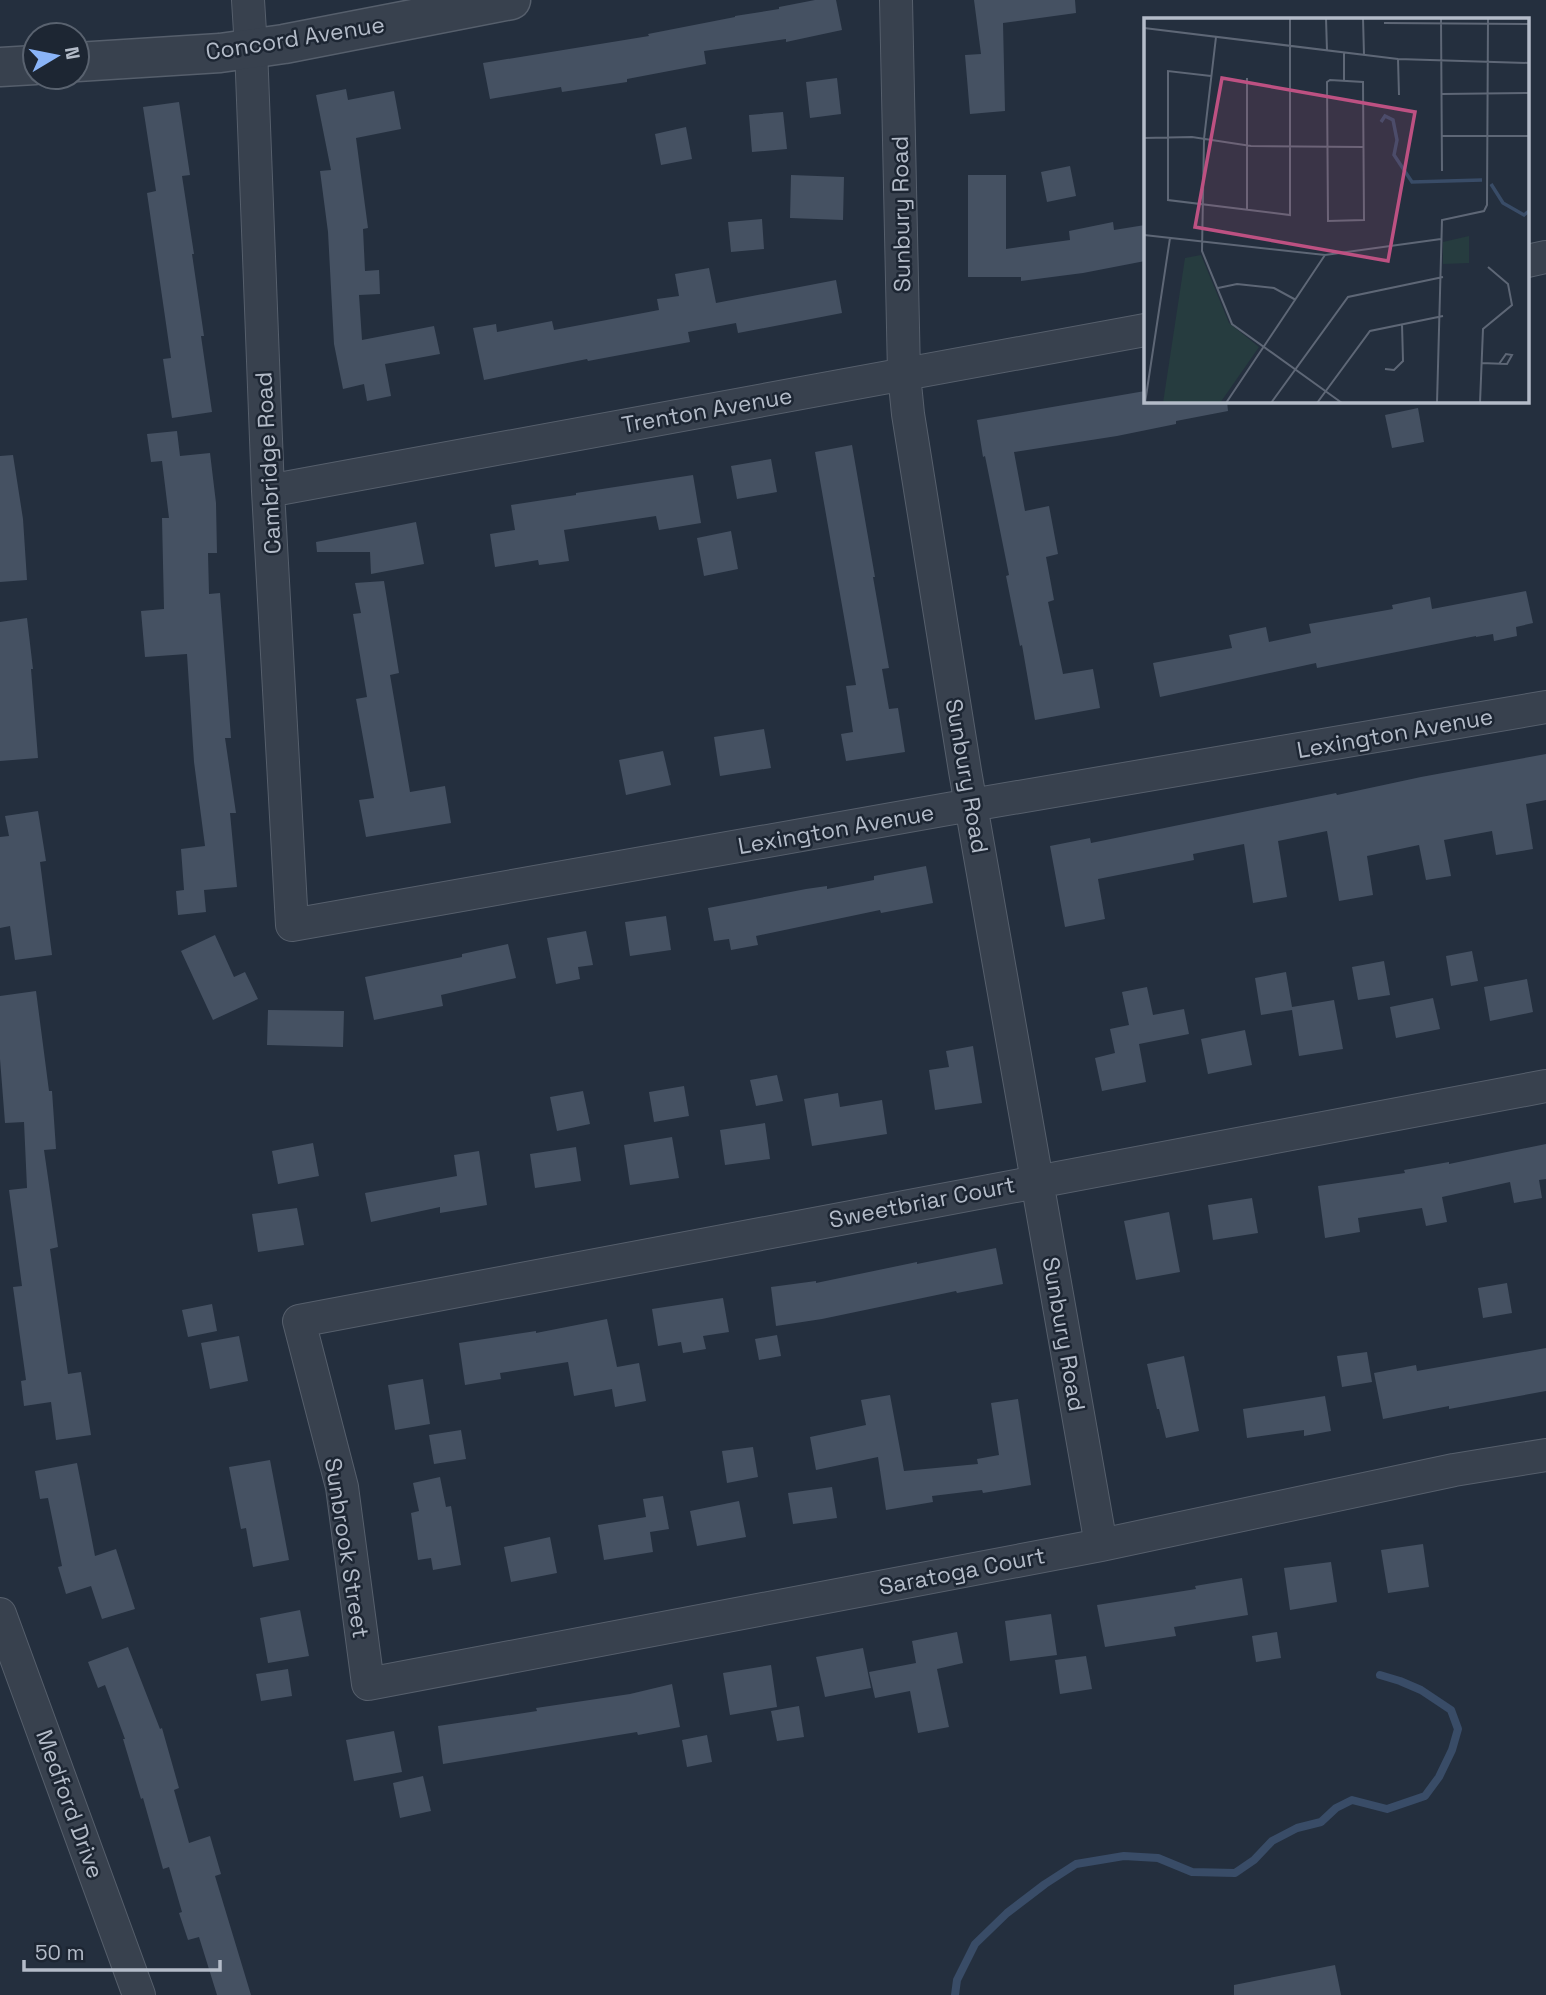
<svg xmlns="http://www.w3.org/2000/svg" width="1546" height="1995" font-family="'Space Grotesk',sans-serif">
<rect width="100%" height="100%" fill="#242f3e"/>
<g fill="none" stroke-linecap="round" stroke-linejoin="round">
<path stroke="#394c67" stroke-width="8" d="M955,1995l2,-15 18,-36 32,-31 38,-29 31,-20 48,-8 34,2 34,14 43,1 19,-13 18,-19 25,-13 24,-6 15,-14 16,-8 35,9 38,-13 14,-19 13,-27 6,-21 -7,-19 -30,-20 -21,-9 -20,-6"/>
</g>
<path fill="#455162" d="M815,0h21l6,30 -56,12v-3l-82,12 2,13 -79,15v3l-65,10 -1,-5 -71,12 -7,-36 166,-27 -1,-2 87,-17v-1l44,-7v-2z
M974,0h101l1,13 -73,10 2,88 -35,3 -5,-59 16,-1z
M837,78l4,36 -31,4 -4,-36z
M346,89l2,11 46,-9 7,38 -45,9 12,90 -5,1 2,42 14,-1 1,24 -21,1 3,45 72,-14 6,28 -55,10 6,32 -24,5 -3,-17 -21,5 -9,-45 -6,-112 -8,-61 11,-1 -15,-75z
M179,102l11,73 -8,1 12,78h-2l12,82h-3l11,76 -40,6 -9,-59 8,-1 -24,-165 9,-2 -13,-84z
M783,112l4,37 -35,3 -3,-37z
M686,127l6,32 -31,6 -6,-31z
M1070,166l6,30 -29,6 -6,-30z
M791,175l53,2 -1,43 -53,-2z
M968,175h38v74l64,-9 -1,-9 44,-9 1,8 31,-5v36l-62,12 -62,8v-4h-53z
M762,219l2,30 -33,3 -3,-30z
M709,268l7,35 120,-23 6,33 -104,20 -2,-10 -48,9 2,10 -102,19 -1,-2 -103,21 -11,-52 23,-4 1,8 55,-11 2,9 105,-20 -2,-11 22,-3 -4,-22z
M1145,391v10h82l1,10 -52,10v3l-59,12 -103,16 11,59 24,-5 9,48 -12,3 8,43 -6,2 15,72 30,-5 7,39 -65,12 -13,-75 -2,1 -14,-70 3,-1 -24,-119 -2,1 -6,-37z
M1418,408l6,34 -32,6 -7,-33z
M177,431l3,25 30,-3 6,50 1,50h-9l1,41 11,-1 11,145h-6l11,75h-6l7,74 -33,3 2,22 -28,3 -2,-24 8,-1 -3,-41 24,-3 -11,-84 -7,-108 -42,3 -4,-46 23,-2 -2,-91h7l-7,-57 -11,1 -4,-28z
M852,445l23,132h-2l16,91 -7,1 7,40 9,-1 7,44 -59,9 -5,-27 12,-2 -7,-46 10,-1 -41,-233z
M13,455l10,64 4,61 -27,2v-126z
M771,459l6,33 -40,7 -6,-33z
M693,475l8,48 -42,7 -3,-14 -92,14 5,31 -30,4 -1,-5 -43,7 -5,-33 25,-4 -4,-25 65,-10v-2z
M416,522l8,42 -53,10 -1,-22h-53l-1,-10z
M731,531l7,38 -34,7 -7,-38z
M384,581l15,92 -9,2 20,117 35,-6 6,37 -85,14 -7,-37 15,-2 -18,-99 11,-2 -14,-83 8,-1 -6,-30z
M1526,591l7,32 -17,4 1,9 -23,5 -1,-7 -17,3v-1l-159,32 -1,-5 -156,34 -7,-34 79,-15 -3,-13 37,-8 3,15 42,-9 -2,-9 84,-15 -1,-4 38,-8 2,12z
M27,618l6,51h-2l7,89 -38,3v-139z
M764,729l7,39 -51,8 -6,-39z
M663,751l8,34 -45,10 -7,-35z
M1546,754v46l-20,4 7,45 -37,6 -4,-24 -48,9 7,36 -25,4 -7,-35 -52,11 6,39 -34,6 -12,-70 -49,10 9,56 -34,6 -9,-59 -51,10 1,6 -96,19 7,40 -40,8 -15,-81 40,-8 1,5 245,-50 1,2 84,-18z
M38,811l8,50 -6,1 12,93 -37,5 -5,-34 -10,2v-91l9,-1 -4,-20z
M926,866l7,37 -52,10 -1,-3 -124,26 2,9 -27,5 -2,-11 -15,2 -6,-33 98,-19 21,-3v3l47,-9v-4z
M666,916l5,34 -41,6 -5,-34z
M586,931l7,34 -15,2 2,12 -24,5 -9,-46z
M215,935l19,42 11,-5 13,27 -45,21 -32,-69z
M508,944l8,34 -75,17 2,11 -69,14 -9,-43 97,-20v-3z
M1472,951l6,30 -27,5 -5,-30z
M1384,961l6,34 -32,5 -6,-33z
M1286,972l6,35 42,-7 9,49 -44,7 -7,-46 -31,5 -6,-37z
M1527,979l6,33 -43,9 -6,-34z
M1147,987l6,28 31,-6 5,25 -50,10 7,38 -44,9 -7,-33 20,-5 -5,-24 19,-4 -7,-33z
M36,991l13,100h3l4,58 -12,1 14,97 -8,2 18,125 13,-2 10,63 -35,5 -5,-38 -27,4 -3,-25 5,-1 -13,-93 9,-1 -13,-96 18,-2 -3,-66 -19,1 -5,-64v-63z
M1433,998l7,31 -44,9 -6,-31z
M268,1010l76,1 -1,36 -76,-2z
M1245,1030l7,35 -44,9 -7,-35z
M973,1046l9,57 -47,7 -6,-40 20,-3 -3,-16z
M777,1075l6,26 -27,5 -6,-26z
M684,1086l5,30 -35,6 -5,-30z
M583,1091l7,33 -33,7 -7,-34z
M838,1093l2,14 42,-7 5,34 -75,12 -8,-47z
M765,1123l5,36 -45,6 -5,-35z
M672,1137l7,41 -49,7 -6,-40z
M313,1143l6,33 -41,8 -6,-33z
M1546,1144v35l-7,1 3,18 -28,5 -4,-21 -68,15 5,25 -21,4 -4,-18 -64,10 2,14 -35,6 -7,-52 87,-13 -1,-3 45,-8v2z
M576,1147l5,34 -46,7 -5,-34z
M479,1151l8,54 -47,8v-6l-69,15 -6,-29 92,-17 -3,-21z
M1252,1198l6,35 -45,7 -5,-35z
M297,1208l7,37 -46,7 -6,-38z
M1169,1212l11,60 -44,8 -12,-59z
M996,1248l7,36 -46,9 -1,-2 -134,28 -46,7 -5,-39 45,-6v2l101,-21v2z
M1507,1283l5,30 -29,5 -5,-30z
M723,1298l6,34 -26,4 3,13 -23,4 -2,-11 -23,4 -6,-37z
M212,1304l5,27 -29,6 -6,-27z
M607,1319l10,48 22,-4 7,38 -31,6 -3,-18 -38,7 -6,-34 -68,11 1,6 -36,6 -6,-42 77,-12v2z
M777,1335l4,21 -22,4 -4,-21z
M239,1336l9,45 -38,8 -9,-46z
M1546,1348v43l-97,18v-3l-66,13 -9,-46 42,-8 1,6z
M1367,1352l5,30 -30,5 -5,-31z
M1184,1356l15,75 -33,7 -7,-29h-2l-10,-45z
M423,1379l7,45 -35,6 -7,-45z
M890,1395l14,76 74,-7 -1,-5 22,-4 -8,-52 27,-4 13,86 -48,8 -1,-3 -50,6 1,6 -47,8 -8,-53 -62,13 -6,-33 56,-12 -5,-25z
M1325,1396l6,35 -27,5v-6l-57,8 -4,-29z
M461,1430l5,29 -32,5 -5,-29z
M753,1447l5,30 -31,6 -5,-32z
M270,1460l19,100 -36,7 -7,-39 -5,1 -12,-62z
M77,1463l18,93 21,-7 19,60 -33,10 -11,-33 -25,8 -8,-27 4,-1 -14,-68 -8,1 -5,-28z
M440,1477l6,30 5,-1 10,59 -28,5 -2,-12 -13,2 -7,-47 8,-2 -6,-28z
M832,1487l5,31 -44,6 -5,-31z
M663,1496l6,33 -19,3 3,20 -49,8 -6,-35 48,-8 -3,-18z
M739,1501l7,36 -49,9 -7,-35z
M550,1537l7,36 -46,9 -7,-35z
M1423,1544l6,43 -41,6 -7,-43z
M1331,1562l6,40 -47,8 -6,-42z
M1242,1578l6,37 -74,12 2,9 -71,11 -8,-42 99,-16 -1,-3z
M300,1610l9,46 -41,7 -8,-45z
M1051,1614l6,41 -47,6 -5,-40z
M957,1632l6,31 -26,6 12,58 -31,6 -8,-42 -35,7 -6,-26 47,-9 -4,-22z
M1277,1632l4,26 -25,4 -4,-26z
M128,1647l32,82 2,-1 17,60 -5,2 15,53 21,-7 11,38 -6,2 36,119h-34l-18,-58 -11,3 -9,-27 3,-1 -13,-45 -6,2 -20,-71 -2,1 -18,-60h2l-20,-54 -7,3 -10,-26z
M863,1648l8,40 -46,9 -9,-40z
M1086,1656l6,33 -32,5 -5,-34z
M771,1665l6,42 -47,8 -7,-42z
M288,1669l4,27 -31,5 -5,-27z
M672,1684l8,43 -42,8 -1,-3 -194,32 -5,-38 99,-15 -1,-3 94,-14z
M799,1706l5,31 -27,4 -6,-30z
M394,1731l8,41 -48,9 -8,-41z
M707,1735l5,27 -25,5 -5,-27z
M423,1776l8,35 -31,7 -7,-35z
M1335,1965l6,30h-107v-10z"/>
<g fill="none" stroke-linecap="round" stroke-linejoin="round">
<g stroke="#565f6c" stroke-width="34">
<path id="minor" d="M248,0l3,48 17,443 24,434 656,-116 598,-102
M896,0l8,374 4,40 57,357 136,774
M1527,261l19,-4
M268,491l877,-161
M1546,1086l-1247,235 43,166 26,197 733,-139 353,-75 92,-15
M0,1614l139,381"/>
</g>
<g stroke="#565f6c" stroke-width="41">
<path id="tertiary" d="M77,62l143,-9 64,-9 227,-44
M0,67l35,-2"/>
</g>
<use href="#minor" stroke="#38414e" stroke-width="32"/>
<use href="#tertiary" stroke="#38414e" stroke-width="38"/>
</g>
<g text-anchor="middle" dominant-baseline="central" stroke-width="5" stroke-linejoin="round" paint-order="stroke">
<g font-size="23" fill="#b4bcc9" stroke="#1d2633">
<text transform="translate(295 38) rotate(-9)">Concord Avenue</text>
<text transform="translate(901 214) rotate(-91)">Sunbury Road</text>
<text transform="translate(707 410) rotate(-10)">Trenton Avenue</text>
<text transform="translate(268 463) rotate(-93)">Cambridge Road</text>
<text transform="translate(1395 733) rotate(-10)">Lexington Avenue</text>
<text transform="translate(967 776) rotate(80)">Sunbury Road</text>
<text transform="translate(836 829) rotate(-10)">Lexington Avenue</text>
<text transform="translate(922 1202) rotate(-11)">Sweetbriar Court</text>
<text transform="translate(1064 1334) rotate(80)">Sunbury Road</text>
<text transform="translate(347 1548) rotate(81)">Sunbrook Street</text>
<text transform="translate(962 1571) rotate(-11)">Saratoga Court</text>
<text transform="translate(70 1804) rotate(70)">Medford Drive</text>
</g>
</g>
<g transform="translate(1144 18)">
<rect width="385" height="385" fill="#242f3e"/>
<path d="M325,218v27l-26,1v-22zM57,237l28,68 30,24 -39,56h-57l22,-145z" fill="#263c3f"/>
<path fill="none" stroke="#394c67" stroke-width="3.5" d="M237,104l4,-6 8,4 4,20 -3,15 18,27 70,-2M347,166l12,19 21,12 5,-4"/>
<path fill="none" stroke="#5e6776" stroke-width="2" d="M182,0l1,33M219,0l1,37M297,0l1,153M240,5l145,1M0,10l254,31 131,4M72,19l-12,102 -2,112 30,73 110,79M254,41l1,36M67,58l-43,-5v129l122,15v-197M103,60v132M186,62l33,2 1,138 -36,1 -1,-139zM200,62v-27M298,76l87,-1M298,118h87M0,120l48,-1 59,9 112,1M0,217l181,20 116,-16M74,270l19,-4 37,4 22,12M337,345l26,1 5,-9 -6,-1 -7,10M241,351l9,1 9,-9 -1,-37M1,385l25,-165M82,385l99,-148M127,385l77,-106 95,-20M173,385l53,-72 73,-15M293,385l5,-183 42,-9 3,-6 1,-187M336,385l3,-74 29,-24 -4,-21 -20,-17"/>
<path fill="#bd5182" fill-opacity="0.15" stroke="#bd5182" stroke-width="3.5" d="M78,60l193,34 -27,149 -193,-34z"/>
<rect width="385" height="385" fill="none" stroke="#b4bcc9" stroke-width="3.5"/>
</g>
<g transform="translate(56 56) rotate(80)"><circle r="33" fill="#1d2633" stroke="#59626f" stroke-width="2"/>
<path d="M0-5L12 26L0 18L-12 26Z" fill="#8ab4f8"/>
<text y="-10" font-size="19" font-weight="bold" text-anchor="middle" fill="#b4bcc9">N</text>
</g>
<path d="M24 1960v10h196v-10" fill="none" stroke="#b4bcc9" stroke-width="3.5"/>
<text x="35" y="1960" font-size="21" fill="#b4bcc9" stroke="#1d2633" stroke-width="5" paint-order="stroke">50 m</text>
</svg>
